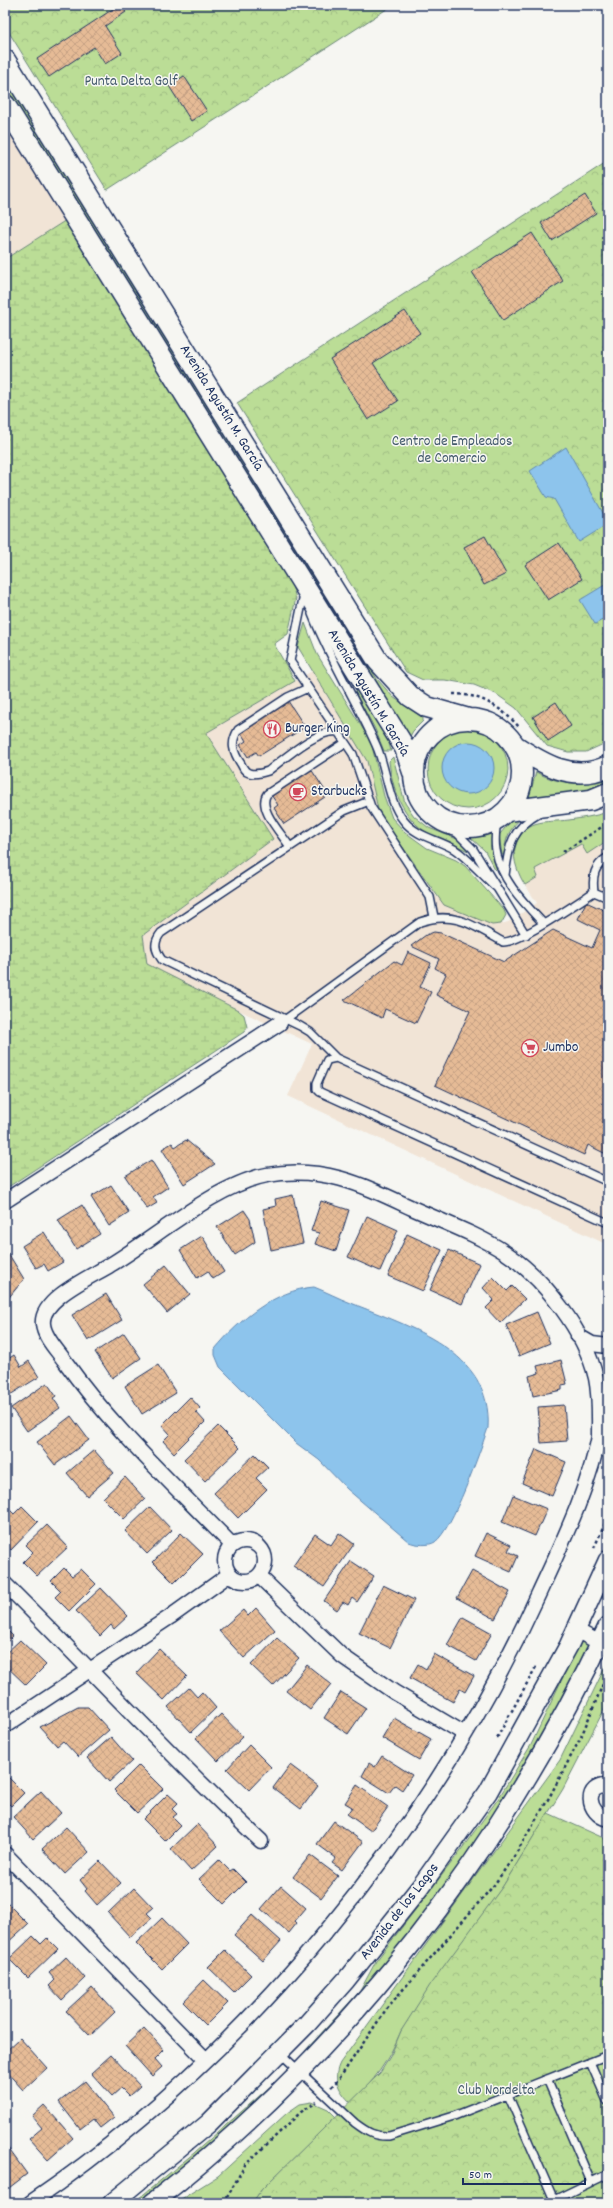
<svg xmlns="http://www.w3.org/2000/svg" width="613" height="2208" font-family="Dekko,sans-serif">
<defs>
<pattern id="wetland-marsh" width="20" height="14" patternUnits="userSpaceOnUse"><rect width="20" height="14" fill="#bbdd96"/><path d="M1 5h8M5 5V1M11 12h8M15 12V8" fill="none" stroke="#a0be84"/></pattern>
<pattern id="park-crowns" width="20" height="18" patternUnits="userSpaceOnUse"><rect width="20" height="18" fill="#bbdd96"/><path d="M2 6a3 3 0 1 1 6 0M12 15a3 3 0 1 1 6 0" fill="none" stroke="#a0be84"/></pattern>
<pattern id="building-cross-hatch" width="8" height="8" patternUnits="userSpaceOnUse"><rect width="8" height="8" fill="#e6bb96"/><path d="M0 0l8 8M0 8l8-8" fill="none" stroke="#c5a184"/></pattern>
</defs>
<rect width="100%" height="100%" fill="#f6f6f2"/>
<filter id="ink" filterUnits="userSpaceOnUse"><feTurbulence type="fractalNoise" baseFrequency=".025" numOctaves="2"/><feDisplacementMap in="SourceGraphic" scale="8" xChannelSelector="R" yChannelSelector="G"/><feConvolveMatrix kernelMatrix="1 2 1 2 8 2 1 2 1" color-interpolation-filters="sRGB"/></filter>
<g filter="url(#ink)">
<path fill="#f1e4d6" d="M5,104l69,111 -69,44z
M312,671l55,90 11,48 6,12 53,76 64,27 7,-2 29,-19 -12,-18 13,-8 -3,-8 46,-25 6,9 21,-13v405l-320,-149 24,-52 -74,-34 -91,-46 -4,-29 130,-96 -67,-106z"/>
<path fill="#bbdd96" stroke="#6b867a" d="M5,79l372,600 16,18 30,21v3l-10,10 -5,9 -403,-649z
M305,623l12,31 54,88 13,54 8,22 13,14 22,16 29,12 9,6 39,44 2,5 -5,9 -9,1 -48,-20 -60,-84 -6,-12 -11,-48 -69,-114z
M357,690l32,53 2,8h-7l-9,-22 -20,-37z
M428 769a40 40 0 1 1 80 0a40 40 0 1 1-80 0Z
M393,757l12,46 9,13 15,12 28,11 12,10 -1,2c-13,-7 -28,-11 -40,-18 -25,-14 -36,-45 -39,-72z
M536,772c21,12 49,15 72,7v6l-34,9 -45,4z
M608,812v28l-21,14 -6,-10 -46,25 3,8 -13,8c-6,-9 -13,-26 -10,-37 8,-31 30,-25 54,-28 13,-2 27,-4 39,-8z
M524,816c-14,11 -19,22 -20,39h-2l-3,-20 13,-15z
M489,832l3,1 -1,17 6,18 -2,2 -10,-19 -15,-14 1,-3h9z
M583,1641l7,3 -51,103 -74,118 -99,127 -61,62v-3l55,-60 16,-30 79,-103 43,-59 33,-54 47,-100z
M608,1661v41l-45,87 -60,97 -102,145c-13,31 -26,49 -50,72 -12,-12 -19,-24 -11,-40l220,-303z
M280,2078l3,1 -138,124h-12l61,-50z
M312,2102l16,7 8,8 -74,72 -10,14h-77l43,-27 69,-63 13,-9z"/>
<path fill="url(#wetland-marsh)" stroke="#6b867a" d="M74,215l216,365 6,18 -8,36 -14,10 21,37 -89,52 67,106 -130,96 4,29 91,46 6,5 3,12 -3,5 -239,157v-930z"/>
<path fill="url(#park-crowns)" stroke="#6b867a" d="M5,5h388l-286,185 -102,-164z
M608,161v581l-22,10h-18l-21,-6 -31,-38 -20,-14 -22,-9 -29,-5h-22l-17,-8 -169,-269z
M548,1813l60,27v359l-5,4h-351l10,-14 118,-116 11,-18 10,-24 31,-49 71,-96z"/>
<path fill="#8dc4ec" stroke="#5f88b3" d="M566,447l42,75v2l-29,18 -25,-43 -8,-2 -16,-26z
M608,583v34l-13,7 -15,-24z
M442 768a26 26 0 1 1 52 0a26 26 0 1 1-52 0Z
M314,1287c13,5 24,11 37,16 57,23 142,48 137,125 -8,23 -35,101 -53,114 -6,4 -19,3 -26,0l-62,-53 -28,-29 -23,-17 -76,-76 -5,-12v-6c24,-29 60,-59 99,-62z"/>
<path fill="url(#building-cross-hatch)" stroke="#1b2f5e" d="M119,5l7,7 -21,14 17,27 -17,11 -11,-17 -45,30 -12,-18z
M184,76l23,35 -16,10 -22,-35z
M585,195l11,18 -44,28 -11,-18z
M532,233l31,48 -60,39 -31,-48z
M405,311l15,22 -47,30 25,38 -30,19 -38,-61z
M485,536l21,38 -22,11 -20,-38z
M559,543l23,36 -34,21 -23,-35z
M288,701l17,26 -46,29 -3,-4 -8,5 -8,-12 6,-4 -6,-10z
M556,702l15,24 -23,15 -15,-24z
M307,763l21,32 -44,29 -10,-16 4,-3 -11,-16z
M586,902l22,10 -2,7 2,1v235l-20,-10 -4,10 -149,-70 35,-74 -34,-16 10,-21 -11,-6 4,-9 -28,-13 15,-11 8,-3 7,1 63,29 49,-32 39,18 8,-18 -22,-11z
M408,952l23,11 -11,24 11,5 -15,31 -31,-14 -3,9 -38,-18 50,-39 8,4z
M186,1140l29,24 -31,20 -22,-35 10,-6 3,4z
M151,1160l17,27 -15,10 4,6 -10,6 -22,-33z
M111,1185l18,28 -20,13 -18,-29z
M293,1195l10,48 -32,7 -8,-41 13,-3 -1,-7z
M321,1201l28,9 -13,41 -21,-7 4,-11 -8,-2z
M82,1205l18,29 -24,15 -18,-29z
M244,1210l6,9 5,23 -20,13 -18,-28z
M367,1216l31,14 -18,41 -32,-14z
M44,1232l19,30 -15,9 -4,-7 -8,4 -14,-22z
M407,1234l35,16 -19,41 -35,-15z
M202,1236l22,36 -11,7 -5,-8 -11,7 -17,-28z
M449,1250l31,14 -18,40 -32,-14z
M8,1253l16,26 -18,22 -1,-47z
M166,1265l24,29 -23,19 -24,-29z
M493,1277l14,14 5,-5 13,13 -25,24 -14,-15 8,-8 -11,-12z
M106,1294l16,26 -34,21 -16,-26z
M537,1312l13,31 -31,13 -13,-31z
M124,1333l17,25 -29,20 -17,-26z
M14,1355l7,12 8,-6 10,16 -34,21v-37z
M561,1360l6,24 -5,1v5l-29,6 -4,-20 10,-3 -2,-7z
M158,1365l18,28 -34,21 -17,-28z
M47,1383l9,13 -3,2 7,10 -33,23 -16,-23z
M190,1397l10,11 -4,4 9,10 -31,31 -11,-12 7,-7 -8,-9z
M564,1405l3,36 -26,2 -3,-36z
M71,1416l18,24 -34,25 -18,-23z
M218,1426l22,22 -35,33 -21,-22z
M536,1449l30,13 -14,34 -30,-13z
M94,1450l20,23 -27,23 -20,-23z
M255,1454l13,13 -12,11 11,11 -29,29 -24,-25z
M125,1477l20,22 -21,20 -21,-21z
M513,1495l34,14 -12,27 -33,-14z
M22,1506l16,16 -27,28 -6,-6v-35l2,-2 7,7z
M150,1507l22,23 -25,24 -22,-23z
M47,1525l21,22 -31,29 -14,-14 10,-10 -7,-7z
M181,1533l22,21 -29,29 -21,-21z
M339,1533l15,11 -30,43 -31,-21 22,-32 16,11z
M486,1533l25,12 -3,6 10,5 -7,16 -36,-16z
M351,1561l23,15 -17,26 -5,-4 -4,7 -5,-3 -6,8 -13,-9z
M64,1568l8,8 9,-7 15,15 -27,27 -14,-14 6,-6 -10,-10z
M472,1571l38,21 -15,27 -38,-21z
M383,1585l31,15 -24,48 -31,-15z
M101,1588l27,28 -14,13 -3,-4 -11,11 -24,-25z
M256,1608l19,22 -31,28 -25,-27 24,-21 5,6z
M463,1617l29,16 -16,28 -29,-16z
M5,1628l8,8 -8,8z
M277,1638l22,20 -26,28 -22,-21z
M20,1640l26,25 -20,20 -21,-20v-11z
M159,1649l28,27 -23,24 -28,-27z
M434,1654l40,22 -9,16 -5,-3 -7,13 -43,-24 8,-14 8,5z
M307,1665l24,19 -21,26 -24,-19z
M189,1688l8,9 5,-5 14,16 -25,24 -23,-25z
M341,1692l25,16 -18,26 -24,-16z
M78,1707h10l21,23 -31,27 -15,-16 -6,5 -17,-19z
M221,1714l22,23 -25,24 -22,-23z
M394,1718l37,21 -12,21 -37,-22z
M111,1737l21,24 -23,21 -22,-24z
M249,1745l22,22 -22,23 -22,-21z
M382,1756l30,19 -10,15 -7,-5 -6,8 -27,-17 7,-13 6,4z
M139,1765l24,24 -26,24 -23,-23z
M290,1765l28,21 -17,23 -28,-21z
M5,1774l19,19 -13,13 -6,-6z
M357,1785l31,22 -17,24 -24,-17 5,-7 -7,-4z
M41,1791l20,22 -28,26 -20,-22z
M168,1794l10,9 -6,6 5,5 -4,3 8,8 -16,16 -22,-22z
M334,1821l29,21 -21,28 -10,-7 4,-5 -19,-14z
M197,1824l21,22 -27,25 -20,-22z
M66,1827l23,25 -24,22 -23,-25z
M310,1855l28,21 -17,22 -28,-21z
M219,1860l11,11 3,-2 13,13 -22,22 -25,-25z
M100,1861l21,22 -24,22 -12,-14 2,-2 -7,-9z
M281,1886l25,22 -11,13 2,2 -8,10 -28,-24z
M134,1888l19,20 -6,5 5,5 -22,19 -22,-24z
M6,1902l22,22 -23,21v-42z
M252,1915l29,26 -18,20 -29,-26z
M162,1918l25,26 -25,25 -26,-26z
M33,1936l8,8 6,-6 11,11 -30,29 -19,-19z
M225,1950l26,25 -17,17 -26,-25z
M66,1957l19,21 -23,22 -13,-14 6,-6 -6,-7z
M204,1980l24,23 -22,22 -23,-23z
M92,1987l23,25 -25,24 -24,-25z
M144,2028l20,22 -9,9 7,8 -10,9 -27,-30z
M20,2038l27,30 -24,22 -18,-20v-18z
M111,2055l29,31 -11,10 -8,-8 -9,8 -21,-23z
M85,2081l29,36 -14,11 -7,-9 -13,10 -21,-27z
M44,2105l29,33 -25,22 -19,-21 13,-11 -10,-12z
M8,2148l19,26 -22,17v-41z"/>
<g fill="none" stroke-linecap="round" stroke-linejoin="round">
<g stroke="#1b2f5e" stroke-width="10">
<path id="service" d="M304,594l-14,67 63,93 18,53 59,90 4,20
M312,614c18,45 44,86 64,131 11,24 11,55 28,76 13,16 33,18 50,28 14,9 30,28 43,39
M308,688l-20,9 -50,33c-8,13 -5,22 3,34 2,4 4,8 8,9 6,2 13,0 19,-2 16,-12 50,-43 70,-39
M497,819c-1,9 -3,21 -1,31 4,29 28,53 47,73
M448,824l25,25 53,86
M290,847c-8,-13 -33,-38 -23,-53l78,-51
M505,875c4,-30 6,-46 35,-62
M594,892c-2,-16 0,-26 14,-35
M594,892l14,6
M283,1021l137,-99c34,-12 54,4 83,20 16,1 74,-39 91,-50
M336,1058l-26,-26 -10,-6 -138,-66c-7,-10 -9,-17 -1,-27l183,-122 25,-10
M608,1182l-272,-124 -9,2 -10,23v6l3,3 288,131
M279,2052l76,71c12,9 20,14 34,13l65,-20 154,-61
M590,2062l18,41
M547,2079l44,103
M508,2095l46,105 54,-26"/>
</g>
<g stroke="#1b2f5e" stroke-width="17">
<path id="minor" d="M5,1201l275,-178
M578,1336l14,8 16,2
M225 1561a20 20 0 1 1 40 0a20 20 0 1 1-40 0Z
M232,1545c-58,-60 -120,-117 -168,-185 -7,-10 -20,-23 -21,-36 -3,-25 48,-47 67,-59 45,-27 107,-81 157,-90 56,-10 96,10 145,33 31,14 65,26 94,45 39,26 79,79 90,125 4,19 3,38 3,57
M259,1576l83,80 52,36 71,42
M5,1584c86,85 168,175 256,257
M576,1630l24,13 8,-1
M5,1726l165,-109 60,-43
M608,1786c-25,-2 -21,28 0,33
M5,1854l201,206
M30,2203c217,-147 401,-372 509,-610 25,-54 51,-107 62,-166"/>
</g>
<g stroke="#1b2f5e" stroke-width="21">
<path id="tertiary" d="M112,2203l97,-80 98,-99 39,-44 75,-94 67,-94 81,-147 39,-85
M152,2203c194,-151 352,-354 456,-577"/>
</g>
<g stroke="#1b2f5e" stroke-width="23">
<path id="secondary" d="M5,60l373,601 32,35 17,11 42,12
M5,105l400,643 8,24
M414 773a54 54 0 1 1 108 0a54 54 0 1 1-108 0Z
M514,745c29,19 60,38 94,21
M507,811l84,-11 17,-7"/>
</g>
<path stroke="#1b2f5e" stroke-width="2.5" stroke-dasharray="3 3" stroke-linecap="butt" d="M453,694c27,0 48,13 66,33
M563,852l45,-29
M594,1548l14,-31
M497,1738l40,-73
M331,2087l8,-8 48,-71 107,-123 21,-30 35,-59 31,-59 27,-65
M224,2203l21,-38 56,-53 16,-10"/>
<use href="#service" stroke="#f6f6f2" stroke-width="7"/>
<use href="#minor" stroke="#f6f6f2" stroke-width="14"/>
<use href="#tertiary" stroke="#f6f6f2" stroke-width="18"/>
<use href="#secondary" stroke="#f6f6f2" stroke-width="20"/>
</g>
</g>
<defs>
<g id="restaurant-ring" transform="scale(0.9)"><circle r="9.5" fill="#f6f6f2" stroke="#d1495b" stroke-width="1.5"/><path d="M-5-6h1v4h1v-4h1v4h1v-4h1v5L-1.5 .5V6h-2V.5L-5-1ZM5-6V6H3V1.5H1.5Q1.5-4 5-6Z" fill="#d1495b"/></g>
<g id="cafe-ring" transform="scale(0.9)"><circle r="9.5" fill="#f6f6f2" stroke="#d1495b" stroke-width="1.5"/><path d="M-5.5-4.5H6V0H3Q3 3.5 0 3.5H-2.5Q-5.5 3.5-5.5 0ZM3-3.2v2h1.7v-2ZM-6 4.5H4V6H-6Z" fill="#d1495b"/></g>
<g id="supermarket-ring" transform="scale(0.9)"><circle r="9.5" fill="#f6f6f2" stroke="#d1495b" stroke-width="1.5"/><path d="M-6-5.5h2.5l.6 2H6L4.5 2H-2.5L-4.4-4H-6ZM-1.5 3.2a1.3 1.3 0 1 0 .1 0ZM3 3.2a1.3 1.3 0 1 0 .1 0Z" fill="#d1495b"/></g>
</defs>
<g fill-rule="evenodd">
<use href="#restaurant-ring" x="272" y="729"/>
<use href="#cafe-ring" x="298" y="792"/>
<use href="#supermarket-ring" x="530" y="1048"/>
</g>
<g text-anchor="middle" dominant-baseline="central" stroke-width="3" stroke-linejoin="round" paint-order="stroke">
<g font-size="15" fill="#435a6c" stroke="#f6f6f2">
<text x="131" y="82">Punta Delta Golf</text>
<text x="452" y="442">Centro de Empleados<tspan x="452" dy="17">de Comercio</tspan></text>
<text x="496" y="2091">Club Nordelta</text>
</g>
<g font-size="15" fill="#1b2f5e" stroke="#f6f6f2">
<text transform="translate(221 408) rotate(58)">Avenida Agustín M. García</text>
<text transform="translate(368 693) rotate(59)">Avenida Agustín M. García</text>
<text transform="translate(400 1912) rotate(-52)">Avenida de los Lagos</text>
</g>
<g font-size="15" fill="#1b2f5e" stroke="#f6f6f2" text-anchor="start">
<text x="285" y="729">Burger King</text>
<text x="311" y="792">Starbucks</text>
<text x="543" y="1048">Jumbo</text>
</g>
</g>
<rect width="613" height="2208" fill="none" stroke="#f6f6f2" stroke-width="20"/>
<rect x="10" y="10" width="593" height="2188" fill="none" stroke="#1b2f5e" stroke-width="1.5" filter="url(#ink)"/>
<path d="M463 2178v6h122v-6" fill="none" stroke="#1b2f5e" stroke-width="2"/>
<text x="469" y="2178" font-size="12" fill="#1b2f5e" stroke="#f6f6f2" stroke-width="3" paint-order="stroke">50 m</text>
</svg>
